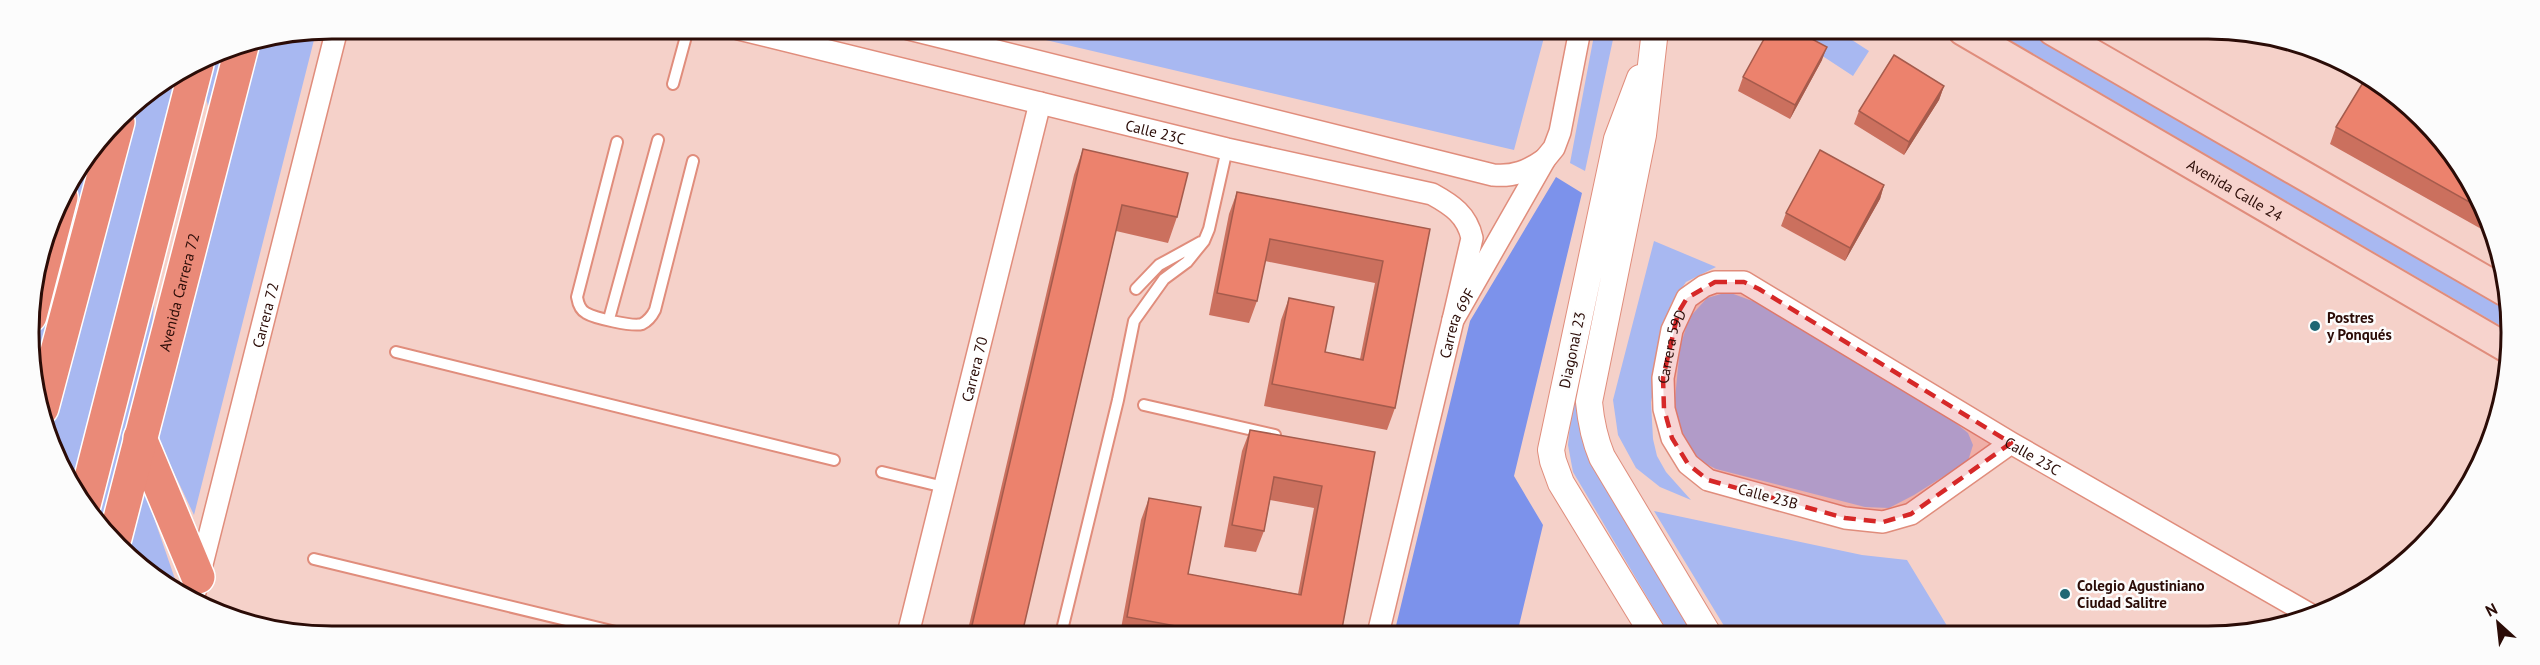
<svg xmlns="http://www.w3.org/2000/svg" width="2540" height="665" font-family="'PT Sans',sans-serif">
<rect width="100%" height="100%" fill="#f5d1c9"/>
<path fill="#a8b8f1" d="M999,29l547,1 -32,120z
M1595,30h20l-30,141 -15,-8z
M1799,31h39l31,20 -16,25 -58,-38z
M1994,31h36l475,276 1,22z
M316,32l-122,483 -39,-82 104,-390z
M225,50l-15,64 -6,-24 9,-36z
M185,71l-112,413 -25,-48 86,-333z
M91,157l-54,214 -4,-29 42,-163z
M1654,241l62,26 -30,15 -15,22 -20,98 2,37 4,17 9,16 25,28 -31,-13 -24,-19 -18,-33 -5,-35z
M159,249l-7,79 -49,200 -11,-10z
M1728,292l30,11 194,117 16,13 5,12 -5,16 -54,34 -25,13 -24,-1 -149,-38 -16,-8 -15,-22 -11,-30 6,-62 9,-29 18,-20z
M1584,351l-2,71 117,212h-30l-96,-162 -5,-27 2,-21z
M143,486l32,93 -2,10 -47,-41z
M1654,511l208,44 45,5 45,74h-223z"/>
<path fill="#7c92eb" d="M1556,177l26,16 -68,283 29,49 -26,109h-123l76,-313z"/>
<g fill="none" stroke-linecap="round" stroke-linejoin="round">
<g stroke="#e08d7c" stroke-width="14">
<path id="service" d="M673,84l15,-55
M617,142l-40,155c1,6 3,13 9,16 8,5 47,14 56,11 6,-3 10,-8 13,-14l38,-149
M1136,289l23,-24 42,-23
M609,319l49,-179
M396,352l438,108
M1144,405l131,30
M882,472l62,15
M314,559l310,75
M1061,634l57,-234 16,-79 30,-42 23,-17 17,-21 5,-12 18,-80"/>
</g>
<g stroke="#e08d7c" stroke-width="24">
<g id="minor">
<path id="s1" d="M739,29l488,120 205,45c20,11 35,21 40,44l-19,82"/>
<path d="M909,29l584,146c21,2 35,-4 52,-16"/>
<path id="s2" d="M2011,443l-100,71 -28,8 -38,-4 -137,-38 -20,-16 -16,-26 -8,-29 -1,-31 9,-48 15,-32 17,-12 11,-4h29l267,161 300,172"/>
<path id="s3" d="M193,600l144,-571"/>
<path id="s4" d="M908,634l132,-531"/>
<path id="s5" d="M1378,634l75,-314 92,-161 9,-11 6,-16 20,-102"/>
</g>
</g>
<g stroke="#e08d7c" stroke-width="28">
<path id="tertiary" d="M1655,30l-12,105 -54,267c2,21 5,36 13,55l106,177
M1640,78l-23,61 -66,311 2,11 8,22 92,151"/>
</g>
<g stroke="#e08d7c" stroke-width="32">
<g id="secondary">
<path id="s6" d="M1963,31l544,317"/>
<path d="M2053,31l451,260"/>
</g>
</g>
<g stroke="#fff" stroke-width="36">
<g id="trunk">
<path d="M30,316l31,-119"/>
<path d="M42,408l76,-286"/>
<path d="M140,438l58,139"/>
<path d="M84,505l113,-441"/>
<path id="s7" d="M115,538l127,-492"/>
</g>
</g>
<use href="#service" stroke="#fff" stroke-width="10"/>
<use href="#minor" stroke="#fff" stroke-width="21"/>
<use href="#tertiary" stroke="#fff" stroke-width="26"/>
<use href="#secondary" stroke="#f7d3cd" stroke-width="28"/>
<use href="#trunk" stroke="#ea8a78" stroke-width="33"/>
</g>
<path fill="#cb705e" d="M1822,60l-32,59 -52,-28 5,-14z
M1944,86l-5,14 -35,55 -50,-31 5,-13z
M2336,127l113,21 43,87 -162,-91z
M1083,149l94,68 -9,26 -52,-12 -94,403h-55l107,-459z
M1884,185l-4,14 -35,62 -64,-35 5,-13z
M1237,192l193,37 -35,179 -8,22 -123,-24 17,-86 8,-22 36,54 35,7 15,-76 -110,-22 -8,40 -8,22 -40,-8 20,-101z
M1250,430l125,22 -34,182h-221l21,-114 8,-22 39,76 110,20 16,-86 -44,-8 -6,31 -8,21 -32,-5 18,-96z"/>
<path fill="#a55b4c" d="M1827,47l-5,13 -32,59 5,-14z
M1944,86l-5,14 -35,55 5,-13z
M1884,185l-4,14 -35,62 5,-13z"/>
<path fill="#ec826d" stroke="#a55b4c" stroke-width="1.5" d="M1769,30l28,1 30,16 -32,58 -52,-28z
M1894,55l50,31 -35,56 -50,-31z
M2367,76l82,72 29,59 -142,-80z
M1083,149l105,24 -11,44 -55,-12 -100,429h-52z
M1820,150l64,35 -34,63 -64,-35z
M1237,192l193,37 -35,179 -123,-24 17,-86 45,9 -9,45 38,8 20,-99 -113,-22 -13,62 -40,-8z
M1250,430l125,22 -34,182h-122l-92,-17 22,-119 52,9 -13,67 113,21 21,-109 -48,-9 -10,54 -32,-6z"/>
<path fill="#d62828" fill-opacity="0.2" stroke="#d62828" stroke-width="4.5" stroke-dasharray="12 8" stroke-linejoin="round" d="M1715,282h29l15,7 252,154 -100,71 -28,8 -38,-4 -137,-38 -20,-16 -16,-26 -8,-29 -1,-31 15,-65 9,-15z"/>
<g fill="#1f6774" stroke="#fcfcfc" stroke-width="2">
<circle cx="2315" cy="326" r="6"/>
<circle cx="2065" cy="594" r="6"/>
</g>
<g text-anchor="middle" dominant-baseline="central" stroke-width="5" stroke-linejoin="round" paint-order="stroke">
<g font-size="15" fill="#2b0c07" stroke="#fcfcfc">
<text stroke="none"><textPath href="#s1" startOffset="429">Calle 23C</textPath></text>
<text stroke="none"><textPath href="#s6" startOffset="315">Avenida Calle 24</textPath></text>
<text stroke="none"><textPath href="#s7" startOffset="254">Avenida Carrera 72</textPath></text>
<text stroke="none"><textPath href="#s3" startOffset="294">Carrera 72</textPath></text>
<text stroke="none"><textPath href="#s5" startOffset="321">Carrera 69F</textPath></text>
<text stroke="none"><textPath href="#s2" startOffset="482">Carrera 59D</textPath></text>
<text transform="translate(1572 350) rotate(-78)">Diagonal 23</text>
<text stroke="none"><textPath href="#s4" startOffset="273">Carrera 70</textPath></text>
<text stroke="none"><textPath href="#s2" startOffset="932">Calle 23C</textPath></text>
<text transform="translate(1768 496) rotate(15)">Calle 23B</text>
</g>
<g font-size="15" font-weight="bold" fill="#2b0c07" stroke="#fcfcfc" text-anchor="start">
<text x="2327" y="317">Postres<tspan x="2327" dy="17">y Ponqués</tspan></text>
<text x="2077" y="585">Colegio Agustiniano<tspan x="2077" dy="17">Ciudad Salitre</tspan></text>
</g>
</g>
<path d="M0 0H2540V665H0ZM332 39H2208A293 293 0 0 1 2501 332V333A293 293 0 0 1 2208 626H332A293 293 0 0 1 39 333V332A293 293 0 0 1 332 39Z" fill="#fcfcfc" fill-rule="evenodd"/>
<path fill="none" stroke="#2b0c07" stroke-width="3" d="M332 39H2208A293 293 0 0 1 2501 332V333A293 293 0 0 1 2208 626H332A293 293 0 0 1 39 333V332A293 293 0 0 1 332 39Z"/>
<g transform="translate(2498 623) rotate(333)" stroke="#fcfcfc" stroke-width="4.5" paint-order="stroke">
<path d="M0-4.5L10 22L0 15L-10 22Z" fill="#2b0c07"/>
<text y="-9" font-size="16" font-weight="bold" text-anchor="middle" fill="#2b0c07">N</text>
</g>
</svg>
